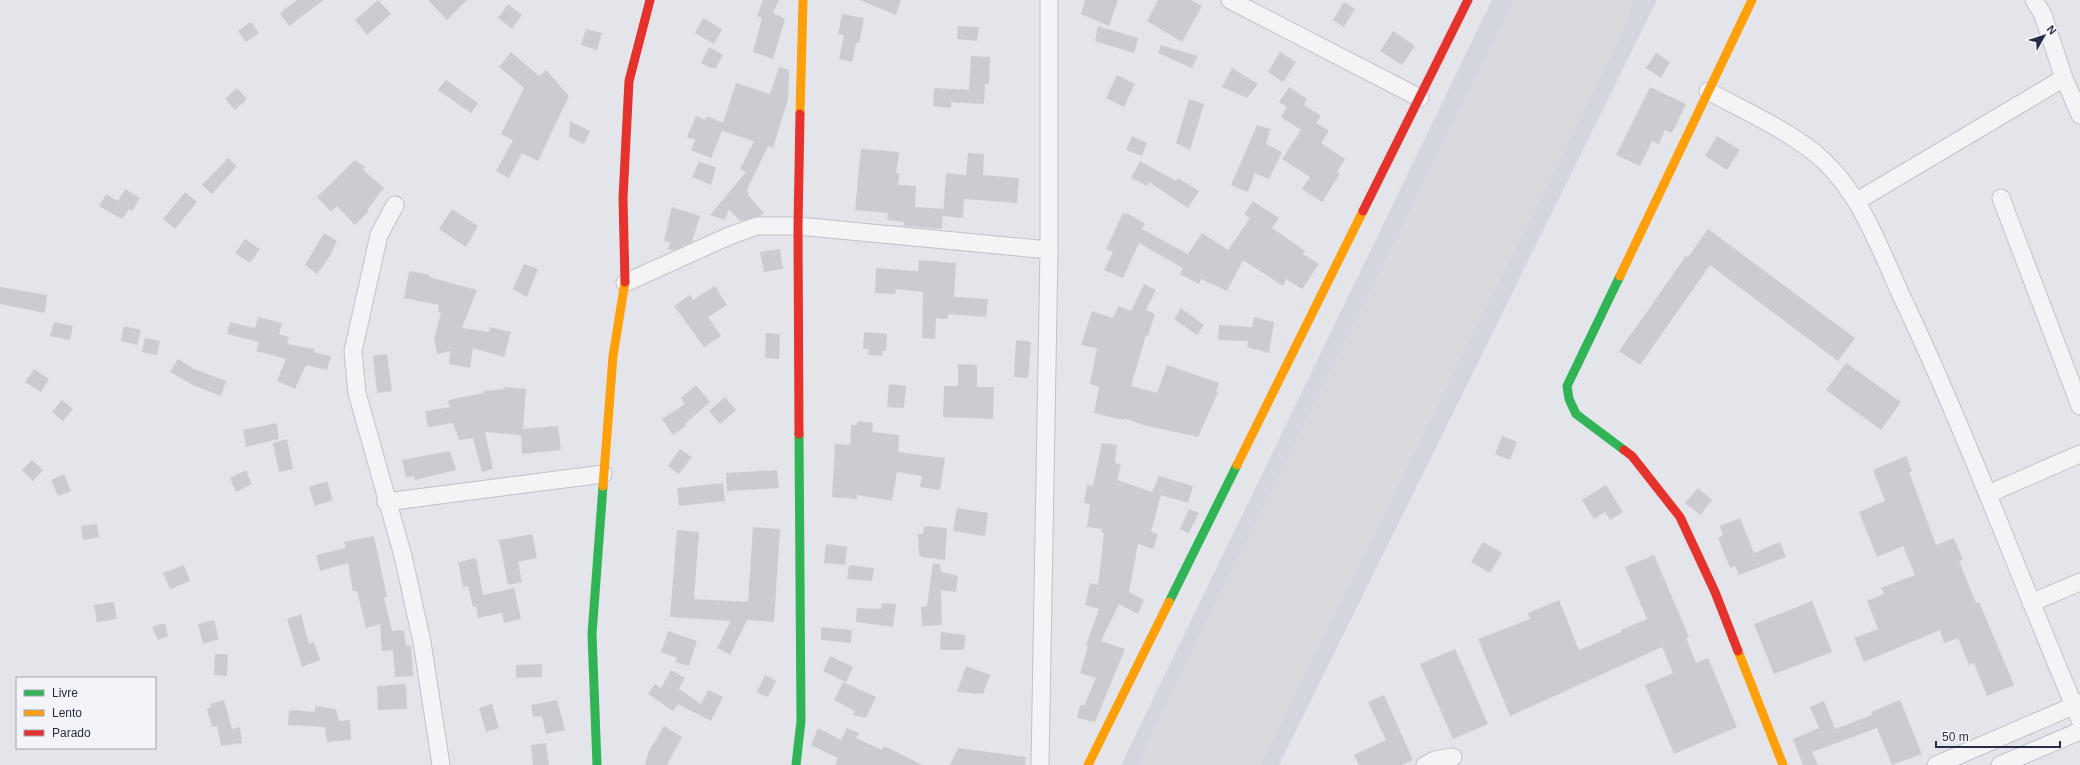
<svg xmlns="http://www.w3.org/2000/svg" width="2080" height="765" font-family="Arial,sans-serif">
<rect width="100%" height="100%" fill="#e4e5ea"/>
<path fill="#d4d6df" d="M1492,0h165l-378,765h-158z"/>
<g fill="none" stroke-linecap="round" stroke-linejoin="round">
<path stroke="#d8d9de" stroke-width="112" d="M1198,765l378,-765"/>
</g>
<path fill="#cbccd2" d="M297,0h27l-35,26 -9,-13z
M378,0l13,14 -24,21 -12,-15z
M428,0h39l-20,20z
M763,0h16l-6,13 12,6 -12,40 -20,-7 9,-34 -5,-2z
M860,0h41l-5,15z
M1085,0h33l-9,26 -28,-12z
M1158,0h33l11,6 -20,36 -35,-21z
M1344,2l11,7 -11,18 -11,-7z
M508,4l14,11 -10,14 -14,-11z
M842,14l22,4 -5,25h-3l-4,19 -13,-3 5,-24 -6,-1z
M703,18l19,11 -8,15 -19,-11z
M251,22l8,11 -13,9 -8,-11z
M958,26l21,1 -2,14 -20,-2z
M1098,26l40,12 -4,15 -39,-12z
M586,29l16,4 -5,17 -16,-5z
M1393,31l22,15 -13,19 -22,-14z
M1161,45l37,11 -6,12 -34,-15z
M709,47l14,8 -7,13h-5l-10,-5z
M511,52l28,24 7,-6 23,26 -31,65 -16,-8 -13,25 -13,-7 17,-31 -12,-6 23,-46 -25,-21z
M1280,52l16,10 -13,20 -15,-10z
M1656,53l14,9 -9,16 -15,-10z
M971,56l19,1 -1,27h-4l-1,20 -33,-2v6l-18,-2 1,-18 35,2z
M779,67l10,3 -1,29 -15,49 -5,-2 -21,44 2,3 -1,2 16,18 -4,3 -20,5 -11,-12 -4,11 -15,-5 36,-43 -6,-3 14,-28 -32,-10 -11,27 -20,-8 4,-10 -8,-3 9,-21 9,4 2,-4 16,7 13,-40 34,11z
M1232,68l26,16 -11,14 -25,-11z
M1117,75l18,9 -11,23 -18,-9z
M446,80l32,23 -7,10 -33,-23z
M1289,87l18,12 -3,6 17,11 -5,7 13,8 -8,12 24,16 -8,13 3,2 -18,28 -20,-13 8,-12 -28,-18 19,-29 -20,-13 6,-10 -8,-5z
M1650,87l36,17 -14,29 -7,-3 -6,14 -7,-3 -12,25 -24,-11z
M237,88l10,11 -12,11 -10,-11z
M1189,99l15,5 -14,46 -14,-7z
M570,121l20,10 -6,13 -15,-7z
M1257,125l13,4 -4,15 16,8 -13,27 -14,-6 -7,19 -17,-7z
M1132,136l15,7 -5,13 -16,-6z
M1717,136l23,14 -13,20 -22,-14z
M861,149l38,3 -3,21h3l-1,12 18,1 -1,21 28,2 -1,20 -38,-3v-4l-17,-2 1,-7 -33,-3z
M968,153l16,1 -1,21 36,3 -2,25 -53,-4 -1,19 -20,-2 3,-43 20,2z
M228,158l9,8 -25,28 -10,-9z
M355,160l10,7 -2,3 21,18 -17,22 2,1 -14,14 -18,-19 -6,6 -14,-15z
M1140,161l36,20 2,-3 21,13 -11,17 -39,-26 -2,4 -16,-8z
M699,162l17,5 -5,18 -19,-8z
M125,189l15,9 -8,13 -3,-2 -7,10 -23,-13 7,-12 12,7z
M185,192l12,10 -22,27 -12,-10z
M1253,201l26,17 -7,10 33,23 -2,3 16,10 -17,25 -16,-10 -3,7 -40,-26 -16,31 -26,-12 -2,5 -19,-10 3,-6 -44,-25 -16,35 -19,-8 9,-18 -7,-3 17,-36 3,2 1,-2 18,11 -3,5 46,25 14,-21 26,17 22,-32 -6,-4z
M672,207l28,9 -8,26 -18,8 -6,-1 2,-6 -6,-2z
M452,209l26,17 -12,21 -27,-18z
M1708,229l147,109 -17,23 -128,-96 -70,100 -21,-14 67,-95 2,1z
M324,233l13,8 -7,15 -13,18 -12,-9z
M245,239l15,10 -10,14 -15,-10z
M780,249l3,20 -19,3 -4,-20z
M919,260l37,3 -2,34 34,2 -2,18 -38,-3v5l-12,-1 -1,21 -13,-1 1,-46 -27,-3 -1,5 -20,-1 1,-25 42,3z
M524,264l14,5 -11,28 -14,-8z
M409,271l21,4 -1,2 48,13 -15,38 27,4 1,-5 21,5 -7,25 -31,-9 -3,20 -21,-4 1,-13 -13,3 -3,-15 7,-27h-3l1,-7 -35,-7z
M1144,284l12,6 -10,20 9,4 -7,22 -2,-1 -15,51 26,7 10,-28 52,18 -3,8 2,1 -20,45 -55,-12 -19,-7 -1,2 -29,-7 5,-26 -9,-3 7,-36 -16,-3 11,-34 21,7 5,-12 13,5z
M715,286l12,19 -19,12 13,19 -17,11 -30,-41 16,-11 3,5z
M0,287l47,8 -2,18 -45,-9z
M1181,308l23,17 -7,10 -23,-16z
M258,317l24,6 -3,11 10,3 -2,7 28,5 -1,3 17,4 -4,14 -21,-5 -11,24 -18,-8 9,-22 -30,-8 3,-9 -32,-8 3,-12 25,6z
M1254,317l20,5 -5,31 -22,-6 1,-6 -30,-1 1,-15 33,2z
M54,322l19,4 -3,14 -20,-4z
M124,326l17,4 -4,15 -16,-4z
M864,332l23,2 -1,17h-4v5l-14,-1 1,-6h-6z
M766,333l14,1 -1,25 -14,-1z
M145,338l15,3 -3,14 -15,-3z
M1016,340l15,2 -3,36 -14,-1z
M387,354l5,37 -15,2 -4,-37z
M178,359l16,10 32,12 -5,15 -28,-11 -23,-13z
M1846,363l55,39 -20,28 -55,-40z
M958,364l19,1v22h17l-1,32 -50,-2 1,-31h14z
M34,369l15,10 -8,13 -16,-10z
M889,384l17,2 -2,22 -17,-1z
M696,385l14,17 -25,22 1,2 -13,9 -11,-16 23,-15 -4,-6z
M504,387l22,2 -3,40 35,-3 3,24 -39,4 -1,-19 -36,-3 8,37 -11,3 -9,-34 -14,2 -6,-17 -25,4 -3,-16 25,-4 -2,-7 35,-7v-2l22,-2z
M725,397l11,13 -16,14 -11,-13z
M62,400l11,9 -10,12 -11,-9z
M857,421l16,2 -1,9 27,3 -1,17 47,6 -5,32 -20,-3 2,-11 -25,-4 -5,29 -35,-6v4l-25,-2 3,-53 15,1 1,-20h6z
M277,423l2,16 -33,8 -3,-17z
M1502,436l15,6 -7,18 -15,-6z
M287,439l6,30 -14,3 -6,-29z
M1102,443l15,2 -2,18 6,1 -4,16 35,12 7,-16 34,10 -5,17 -27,-8 -10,37 7,2 -5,15 -15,-5 -9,48 15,8 -6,14 -19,-10 -18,37 24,8 -30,73 -18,-4 3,-13 4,1 12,-28 -16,-5 8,-27 -2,-1 13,-36 -14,-4 5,-22 8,2 6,-52h-2v-4l-15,-2 3,-23 -6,-1 3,-18 6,1z
M680,449l12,8 -13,17 -11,-8z
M450,451l6,19 -41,10 -1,-4 -8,2 -4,-18z
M1906,456l6,15 -3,1 27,73 18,-7 9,22 -4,1 17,42 3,-1 35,83 -27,11 -13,-33 -5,2 -11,-27 -14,5 -4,-13 -76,32 -10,-24 24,-9 -11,-28 17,-7 -3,-6 34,-13 -12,-29 -26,11 -18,-45 26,-11 -12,-31z
M32,460l11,10 -10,11 -11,-11z
M246,470l6,14 -16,8 -6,-14z
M777,470l2,18 -52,3 -1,-18z
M64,474l7,17 -13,5 -7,-16z
M327,481l6,19 -18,6 -6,-19z
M723,483l2,18 -46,5 -2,-18z
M1606,485l17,27 -13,8 -5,-8 -11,7 -12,-19z
M1698,488l14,12 -12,15 -15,-12z
M957,508l31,5 -3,23 -32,-5z
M1189,509l10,4 -10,20 -9,-4z
M1740,518l14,35 26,-11 6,15 -47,18 -4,-9 -5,2 -12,-30 5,-3 -3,-9z
M97,524l2,13 -16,3 -2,-14z
M924,526l23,2 -2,32 -24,-3v-2l-2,-1 -1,-20h5z
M753,527l27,2 -6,93 -27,-2 -17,35 -13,-7 14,-27 -61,-4 7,-87 22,2 -5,67 54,3z
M532,534l5,24 -19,4 4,20 -14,3 -9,-45z
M374,536l13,61 -3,1 8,33 12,-1 2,16 5,-1 2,31 -18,1 -2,-27 -11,1 -2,-27 -14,4 -9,-37h-4l-5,-28 -28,8 -4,-16 30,-7 -2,-6z
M1483,542l19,11 -12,20 -19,-11z
M826,544l21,3 -2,18 -21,-2z
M1654,555l35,82 -3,1 10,25 12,-5 29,69 -63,27 -29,-69 28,-12 -11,-26 -152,69 -32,-77 52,-20 -2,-6 31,-13 20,50 42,-18v-2l26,-11 -22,-52z
M476,558l7,37 31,-7 7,31 -17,4 -2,-10 -24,5 -2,-12 -3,1 -5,-21 -5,1 -5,-25z
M933,563l7,1 1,8 17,4 -2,16 -15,-2 1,35 -20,1 -1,-19 6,-1z
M184,565l6,16 -20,8 -7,-16z
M849,565l25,3 -2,13 -25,-2z
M1812,601l20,51 -58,22 -20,-50z
M114,602l3,17 -20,3 -3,-17z
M882,603l14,1 -3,23 -37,-5 1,-14 24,1z
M301,614l8,30 5,-2 6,18 -18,7 -15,-48z
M214,620l5,19 -16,5 -5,-20z
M160,624h5l3,12 -10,4 -6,-13z
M821,627l31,3 -1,13 -30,-3z
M668,631l29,10 -8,25 -14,-4 2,-4 -16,-6z
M941,632l24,3 -1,15h-24z
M1455,649l33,75 -35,15 -33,-75z
M215,654h13l-1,22 -13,-1z
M830,656l23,11 -7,15 -23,-11z
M542,664v13l-26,1v-13z
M966,666l24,9 -7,19 -26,-2z
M671,670l14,8 -6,11 22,15 7,-14 15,7 -12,24 -33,-17 -5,7 -25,-17 7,-10 6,4z
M765,675l11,6 -8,16 -11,-5z
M843,682l33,15 -10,21 -13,-3 2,-3 -4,-3 -17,-9z
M406,684l1,25 -29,1 -1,-24z
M1384,695l29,65 -11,5h-43l-5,-10 32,-15 -18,-38z
M224,700l8,29 8,-2 2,16 -21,3 -4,-20 -5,1 -5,-18 4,-2 -1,-3z
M557,700l8,30 -19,4 -4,-18 -9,1 -2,-12z
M1900,700l22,54 -30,11 -15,-37 -65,24 6,13h-15l-10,-26 26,-11 -9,-21 14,-6 11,28 37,-14 -1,-3z
M492,704l7,24 -13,4 -7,-24z
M315,706l21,3 3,12 11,-1 1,20 -24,2 -2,-15 -37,-2 1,-15 26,2z
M664,726l18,11 -15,28h-22l3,-12z
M818,728l23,12 6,-12 12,5 -3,5 26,12 2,-4 39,19h-88l3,-7 -27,-13z
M546,743l3,22h-16l-2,-20z
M958,748l68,9 -1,8h-75z"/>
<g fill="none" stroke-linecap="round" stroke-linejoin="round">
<g stroke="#c1c2c8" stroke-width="19">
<path id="street" d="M1230,0l190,98
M2034,0l9,15 21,63 16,37
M1708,91c35,19 88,43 116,70 38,36 56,88 77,134 66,139 119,284 179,425
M2001,198l79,208
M1857,201l207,-123
M395,205l-16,30 -26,116 4,42 46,163 19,86 19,123
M625,283l104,-47 28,-10h41l251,24
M1988,494l92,-40
M386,502l217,-28
M2031,603l49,-21
M1040,765l9,-515v-250
M1425,765l10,-5 18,-3
M1936,765l144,-62
M2000,765l80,-34"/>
</g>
<use href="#street" stroke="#f4f4f7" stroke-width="17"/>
<path stroke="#30b455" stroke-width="9" d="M1620,276l-53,110 2,13 7,15 48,36
M1169,602l68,-137
M597,765l-5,-131 11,-148
M796,765l5,-44 -2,-287"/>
<path stroke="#ff9f0a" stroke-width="9" d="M800,114l3,-114
M1620,276l132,-276
M1237,465l126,-254
M603,486l10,-130 12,-74
M1738,651l45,114
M1088,765l81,-163"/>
<path stroke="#e5322d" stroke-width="9" d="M1363,211l105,-211
M625,282l-2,-84 6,-117 21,-81
M799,434l-1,-208 2,-112
M1624,450l8,6 48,61 35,75 23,59"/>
</g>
<rect x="16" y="677" width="140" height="72" fill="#f3f4f9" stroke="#a2a4b1"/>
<rect x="24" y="690" width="20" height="6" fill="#30b455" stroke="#a2a4b1"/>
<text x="52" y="697" font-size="12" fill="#282c46">Livre</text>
<rect x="24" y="710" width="20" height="6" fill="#ff9f0a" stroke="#a2a4b1"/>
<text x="52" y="717" font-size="12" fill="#282c46">Lento</text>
<rect x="24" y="730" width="20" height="6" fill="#e5322d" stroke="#a2a4b1"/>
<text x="52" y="737" font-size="12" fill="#282c46">Parado</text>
<g transform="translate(2044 36) rotate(51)" stroke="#f3f4f9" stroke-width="3" paint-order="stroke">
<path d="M0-3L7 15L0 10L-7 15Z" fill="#282c46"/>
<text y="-6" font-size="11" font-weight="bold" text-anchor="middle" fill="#282c46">N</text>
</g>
<path d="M1936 741v6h124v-6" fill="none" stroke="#282c46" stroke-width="2"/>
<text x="1942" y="741" font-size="12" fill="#282c46" stroke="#f3f4f9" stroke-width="3" paint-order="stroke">50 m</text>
</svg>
